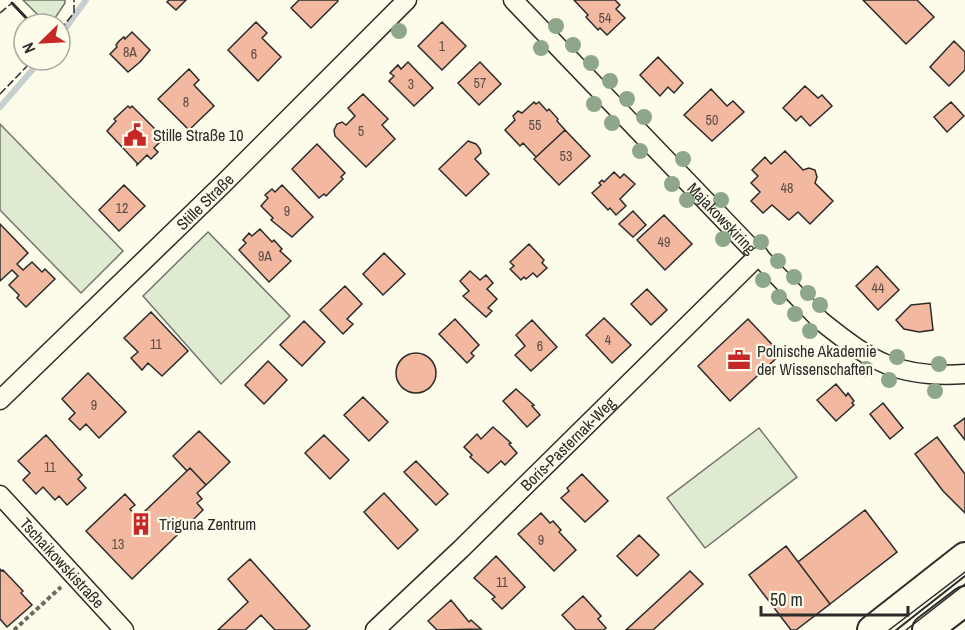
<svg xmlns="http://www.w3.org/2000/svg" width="965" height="630" font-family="'Archivo Narrow',sans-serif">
<rect width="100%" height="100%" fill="#fdfbea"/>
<path fill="#deebd1" stroke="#74746e" stroke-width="1.5" d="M23,0h42v3l-14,21h-4z
M0,124l123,127 -42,42 -81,-83z
M208,232l82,84 -69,68 -78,-88z
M759,428l38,49 -92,71 -38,-50z"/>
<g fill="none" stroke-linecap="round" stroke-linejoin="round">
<path stroke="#c7d0d0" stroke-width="6" d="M60,36l26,-36
M0,107l41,-47"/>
</g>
<path fill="#f2b8a0" stroke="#2b2b2b" stroke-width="1.5" d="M169,0h17l-10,10 -9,-8z
M299,0h38l1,1 -27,27 -20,-20z
M574,0h41l5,5 -4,4 9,9 -18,17 -7,-7 -2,2 -12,-13 2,-2z
M863,0h54l17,17 -28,27z
M256,22l11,11 -5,5 19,19 -23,24 -30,-31z
M442,22l24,24 -24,24 -24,-24z
M132,32l18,18 -10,12 -12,10 -18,-18 7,-7 -1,-2 3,-4 5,-4 1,2z
M954,41l11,11v18l-16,16 -19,-19z
M658,57l25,26 -9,10 -6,-6 -8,9 -20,-21z
M408,62l25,26 -19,18 -25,-25 5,-5 -4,-3 8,-8 3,4z
M480,62l21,22 -22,21 -21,-22z
M189,69l10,11 -5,5 20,21 -25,24 -31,-31z
M805,86l13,12 4,-3 10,11 -22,20 -9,-10 -5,5 -13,-13z
M711,89l16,17 6,-5 11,11 -32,29 -28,-26z
M363,94l25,25 -6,6 13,14 -29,28 -31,-31 -1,-6 3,-6 5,-2 4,3 9,-9 -7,-8z
M534,102l2,2 3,-2 8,9 2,-2 9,10 -1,2 8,9 -29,27 -13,-14 -3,3 -15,-16 10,-10 -2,-4 5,-5 4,2z
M951,102l13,14 -17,16 -13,-15z
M128,106l2,2 2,-2 32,32 -10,10 4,4 -7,7 -4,-4 -10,10v-2l-30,-32 9,-10 -2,-2z
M565,130l25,26 -31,29 -25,-26z
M468,141l8,3 4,5 1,4 -6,6 14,15 -23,22 -27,-27z
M317,144l28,29 -4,4 2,2 -17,17 -2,-2 -5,4 -27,-29z
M785,151l18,19 6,-2 6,2 2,7 -2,6 18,18 -23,23 -12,-12 -9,8 -17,-15 -9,8 -12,-12 9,-9 -9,-9 7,-7 -6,-6 13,-13 6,7z
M614,172l6,6 4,-4 11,10 -15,15 6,7 -10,9 -6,-7 -2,2 -16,-17 9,-8 -2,-2 3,-3 2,2z
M124,185l21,21 -26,25 -20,-21z
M282,185l31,32 -21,20 -21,-17 2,-2 -12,-12 7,-8 -3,-3 7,-6 3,3z
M633,211l13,14 -13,12 -14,-13z
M664,215l28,29 -27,26 -28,-30z
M0,224l28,29 -11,11 6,6 9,-8 10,10 3,-3 10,10 -29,28 -9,-9 2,-3 -10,-10 9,-9 -6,-6 -12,11z
M260,229l12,13 2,-2 8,9 -2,2 11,10 -22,21 -30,-32 7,-7 -3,-3 6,-7 3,3z
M529,244l15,16 -2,3 5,5 -10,9 -4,-4 -7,6 -2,-2 -3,3 -11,-11 4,-3 -4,-4z
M384,253l21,21 -22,21 -20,-21z
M877,266l22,24 -21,20 -22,-24z
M470,271l10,9 6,-5 7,8 -6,6 10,10 -9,9 4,3 -6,6 -23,-21 6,-5 -9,-10z
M345,286l17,18 -15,15 6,5 -10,10 -23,-24z
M647,289l20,21 -16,15 -20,-21z
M930,303l3,27 -14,2 -15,-3 -8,-9 15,-15z
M151,312l37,39 -26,25 -14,-13 -6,7 -11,-12 7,-6 -14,-14z
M604,318l27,27 -19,18 -26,-28z
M455,319l24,26 -8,8 3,3 -7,7 -28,-29z
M748,319l33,35 -51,47 -32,-35z
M532,320l25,27 -26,24 -16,-16 10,-9 -9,-11z
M304,321l21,21 -23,24 -22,-21z
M396 373a20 20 0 1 1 40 0a20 20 0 1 1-40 0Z
M268,361l19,19 -23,24 -19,-19z
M88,373l38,39 -27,26 -13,-14 -6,6 -11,-11 6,-6 -13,-14z
M836,384l10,12 2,-3 6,8 -2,2 2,2 -18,16 -19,-21z
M516,389l18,16 -2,1 8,9 -13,12 -24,-26z
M363,397l25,25 -19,19 -25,-26z
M883,403l20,25 -13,11 -20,-25z
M965,418v22l-11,-14z
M493,427l18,16 -2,1 8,9 -12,12 -4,-4 -13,12 -18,-16 2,-2 -8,-8 13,-13 4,5z
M199,431l31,31 -24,23 -16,-17 -3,3 -14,-15z
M46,435l36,40 -4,4 8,9 -19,17 -8,-9 -4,4 -12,-13 -7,7 -13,-14 7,-7 -12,-12z
M324,435l25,25 -19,19 -25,-26z
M937,437l28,37v39l-22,-22 -28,-37z
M416,461l32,33 -12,11 -32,-33z
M190,468l16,17 -9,8 5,6 -5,4 6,7 -71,69 -46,-48 39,-37 10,11 -5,4 5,6 7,2 1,-4z
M582,474l26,27 -23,21 -24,-24 8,-7 -2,-3z
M384,493l34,37 -20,19 -34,-37z
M865,510l32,42 -67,52 -32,-42z
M541,513l9,10 3,-2 8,9 -2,2 17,18 -22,21 -36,-37z
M639,535l20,20 -22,21 -20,-20z
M786,546l44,58 -34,26h-5l-42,-55z
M496,556l29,31 -23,22 -10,-10 3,-2 -21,-19z
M250,559l60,67 -5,4h-30l-14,-15 -16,15h-27l30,-28 -20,-23z
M0,569l2,2 1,-1 20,21 -2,2 11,12 -25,22 -7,-8z
M690,571l13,13 -50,46h-27z
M583,596l18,20 -3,3 8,9 -2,2h-28l-14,-15z
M451,600l18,22 2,-2 10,9 -44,1 -9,-9z"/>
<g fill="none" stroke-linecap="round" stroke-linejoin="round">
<g stroke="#2b2b2b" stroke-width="21">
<g id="minor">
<path id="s1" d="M513,0l308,321c50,40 77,58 144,53"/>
<path id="s2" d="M0,400l223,-216 184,-184"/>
<path id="s3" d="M0,495l124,135"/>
<path id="s4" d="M375,630l86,-81 298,-294"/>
</g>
</g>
<g stroke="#2b2b2b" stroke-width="32">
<path id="primary" d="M872,630l93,-73
M927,630l38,-29"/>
</g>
<path stroke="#6a6964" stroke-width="4" stroke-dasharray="4.5 3" stroke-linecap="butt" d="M14,630l47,-43"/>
<use href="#minor" stroke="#fdfbea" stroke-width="18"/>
<use href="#primary" stroke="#fdfbea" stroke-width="28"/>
<path stroke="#2b2b2b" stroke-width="1.5" d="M889,630l76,-58
M906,630l59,-46"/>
<path stroke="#2b2b2b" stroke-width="1.5" stroke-dasharray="8 3" stroke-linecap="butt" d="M0,13l12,-10
M60,30l14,-17v-13
M0,94l33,-34"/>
<path stroke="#2b2b2b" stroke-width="3" d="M12,3l20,21"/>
</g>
<g fill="#8ea78a">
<circle cx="556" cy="26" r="8"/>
<circle cx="399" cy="31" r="8"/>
<circle cx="573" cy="45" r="8"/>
<circle cx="541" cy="48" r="8"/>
<circle cx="591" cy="63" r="8"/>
<circle cx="610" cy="81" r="8"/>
<circle cx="627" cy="99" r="8"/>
<circle cx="594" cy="104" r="8"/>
<circle cx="644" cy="117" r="8"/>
<circle cx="612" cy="123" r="8"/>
<circle cx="640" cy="151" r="8"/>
<circle cx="683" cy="159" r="8"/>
<circle cx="672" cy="184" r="8"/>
<circle cx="687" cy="200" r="8"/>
<circle cx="721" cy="200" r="8"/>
<circle cx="723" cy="239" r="8"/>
<circle cx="761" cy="242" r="8"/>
<circle cx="778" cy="261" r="8"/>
<circle cx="794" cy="277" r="8"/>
<circle cx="763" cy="280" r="8"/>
<circle cx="808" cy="293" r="8"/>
<circle cx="779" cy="297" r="8"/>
<circle cx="820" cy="305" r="8"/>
<circle cx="795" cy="314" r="8"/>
<circle cx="810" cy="331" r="8"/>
<circle cx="897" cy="357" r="8"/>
<circle cx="939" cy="364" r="8"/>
<circle cx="866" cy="369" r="8"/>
<circle cx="889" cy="380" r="8"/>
<circle cx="935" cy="391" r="8"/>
</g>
<defs>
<g id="civic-bare" transform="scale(1.8)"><path d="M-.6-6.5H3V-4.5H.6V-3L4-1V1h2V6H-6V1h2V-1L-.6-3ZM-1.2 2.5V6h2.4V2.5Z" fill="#c62828" stroke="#fdfbea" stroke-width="2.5" paint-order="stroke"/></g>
<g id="office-bare" transform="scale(1.8)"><path d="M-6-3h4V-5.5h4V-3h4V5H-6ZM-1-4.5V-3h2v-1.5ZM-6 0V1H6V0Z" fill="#c62828" stroke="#fdfbea" stroke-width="2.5" paint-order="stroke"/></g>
<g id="building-bare" transform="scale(1.8)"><path d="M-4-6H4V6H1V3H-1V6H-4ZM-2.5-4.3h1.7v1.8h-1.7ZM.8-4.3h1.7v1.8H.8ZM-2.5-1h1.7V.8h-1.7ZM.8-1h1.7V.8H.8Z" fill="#c62828" stroke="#fdfbea" stroke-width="2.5" paint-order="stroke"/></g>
</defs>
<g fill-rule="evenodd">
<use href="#civic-bare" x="135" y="135"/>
<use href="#office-bare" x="739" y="360"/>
<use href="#building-bare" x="141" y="524"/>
</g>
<g text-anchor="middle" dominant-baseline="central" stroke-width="4.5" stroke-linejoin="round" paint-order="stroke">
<g font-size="14" fill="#5d4e48">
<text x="605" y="18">54</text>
<text x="442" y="46">1</text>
<text x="130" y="52">8A</text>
<text x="254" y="54">6</text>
<text x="480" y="83">57</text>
<text x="411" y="84">3</text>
<text x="186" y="102">8</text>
<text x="712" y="120">50</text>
<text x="535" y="125">55</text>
<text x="361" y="131">5</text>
<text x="566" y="156">53</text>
<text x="787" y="188">48</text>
<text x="122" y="208">12</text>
<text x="287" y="211">9</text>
<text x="664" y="242">49</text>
<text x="265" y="256">9A</text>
<text x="878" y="288">44</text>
<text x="608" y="340">4</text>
<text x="156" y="344">11</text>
<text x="540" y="346">6</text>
<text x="94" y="405">9</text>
<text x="50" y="467">11</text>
<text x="541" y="540">9</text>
<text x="118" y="544">13</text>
<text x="502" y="582">11</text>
</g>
<g font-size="16" fill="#2b2b2b" stroke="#fdfbea" text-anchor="start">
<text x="153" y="135">Stille Straße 10</text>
<text x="757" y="351">Polnische Akademie<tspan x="757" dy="18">der Wissenschaften</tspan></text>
<text x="159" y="524">Triguna Zentrum</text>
</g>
<g font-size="16" fill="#2b2b2b" stroke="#fdfbea">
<text stroke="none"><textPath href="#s2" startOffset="285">Stille Straße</textPath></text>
<text stroke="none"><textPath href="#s1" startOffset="302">Majakowskiring</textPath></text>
<text stroke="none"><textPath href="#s4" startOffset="268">Boris-Pasternak-Weg</textPath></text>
<text stroke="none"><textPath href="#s3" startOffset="92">Tschaikowskistraße</textPath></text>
</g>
</g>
<g transform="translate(42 42) rotate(246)"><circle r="28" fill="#fdfbea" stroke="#a9a89e" stroke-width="1.5"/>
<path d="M0-4.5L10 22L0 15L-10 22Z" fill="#c62828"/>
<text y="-9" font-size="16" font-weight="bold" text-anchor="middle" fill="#2b2b2b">N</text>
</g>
<path d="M761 606v9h147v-9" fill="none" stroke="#2b2b2b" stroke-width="3"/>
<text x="770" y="606" font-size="18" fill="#2b2b2b" stroke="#fdfbea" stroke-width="4.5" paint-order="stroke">50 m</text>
</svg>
